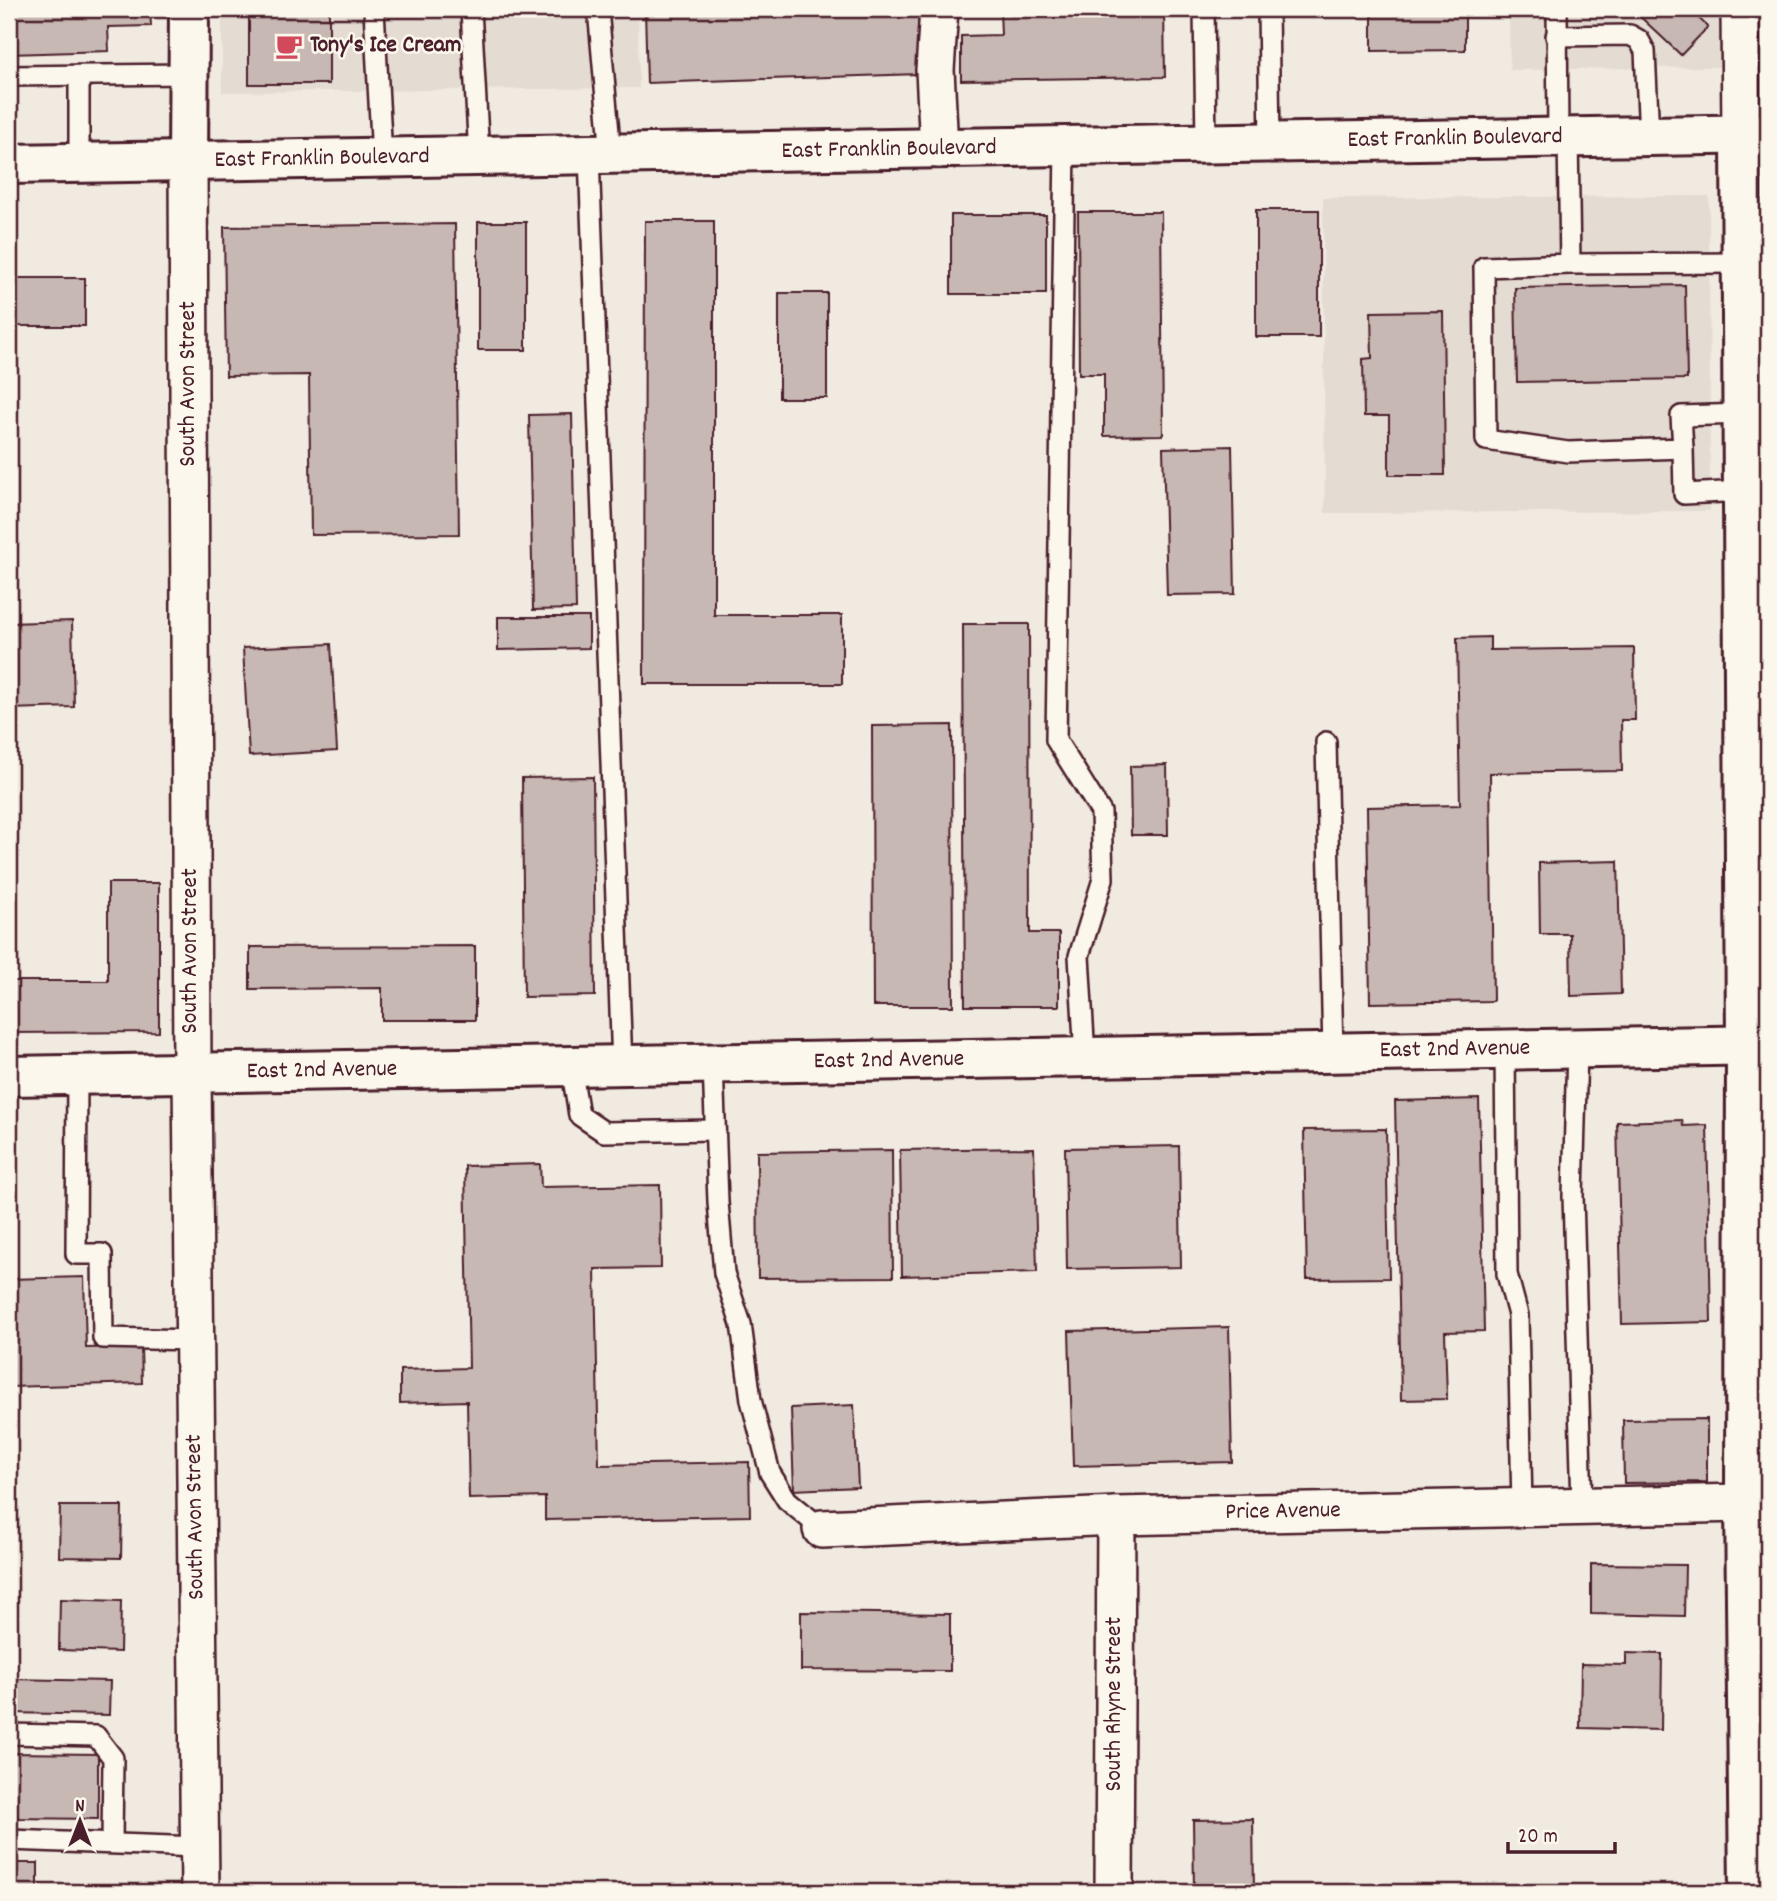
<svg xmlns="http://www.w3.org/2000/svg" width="1777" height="1901" font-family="Dekko,sans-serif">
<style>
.built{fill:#e4dbd2}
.building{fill:#c8b8b3;stroke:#4a1f2b;stroke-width:2}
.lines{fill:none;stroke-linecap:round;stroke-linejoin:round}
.lane-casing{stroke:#4a1f2b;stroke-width:24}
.street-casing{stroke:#4a1f2b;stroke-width:42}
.secondary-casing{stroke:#4a1f2b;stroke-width:44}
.primary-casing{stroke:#4a1f2b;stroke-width:44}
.lane{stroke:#fbf7ec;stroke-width:19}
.street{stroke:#fbf7ec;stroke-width:37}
.secondary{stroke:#fbf7ec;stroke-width:38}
.primary{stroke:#fbf7ec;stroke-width:38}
.labels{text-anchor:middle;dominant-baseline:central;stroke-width:5;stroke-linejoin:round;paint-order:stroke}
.poi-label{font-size:24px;font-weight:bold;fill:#4a1f2b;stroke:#fbf7ec;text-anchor:start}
.street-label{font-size:24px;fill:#4a1f2b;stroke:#fbf7ec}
</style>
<rect width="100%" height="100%" fill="#f0eae0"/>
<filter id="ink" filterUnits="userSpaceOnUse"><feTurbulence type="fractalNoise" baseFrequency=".0143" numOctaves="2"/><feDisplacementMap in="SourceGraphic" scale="14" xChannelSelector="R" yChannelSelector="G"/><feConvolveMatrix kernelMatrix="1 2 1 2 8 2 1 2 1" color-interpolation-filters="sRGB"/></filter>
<g filter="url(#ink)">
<g class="built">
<path d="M222 9H638L639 88 222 92Z"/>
<path d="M1509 9H1768V66L1510 70Z"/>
<path d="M1709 196 1710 511 1325 513 1323 198Z"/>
</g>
<g class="building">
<path d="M9 9H150L151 26 108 27 109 51 9 54Z"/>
<rect x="249" y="9" width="80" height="75"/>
<path d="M645 9H918L919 74 647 83Z"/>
<path d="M1000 9H1164L1165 77 961 80V36L1001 35Z"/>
<path d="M1372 9H1465V50L1372 51Z"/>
<path d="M1632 9H1689L1708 27 1681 55Z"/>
<rect x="1256" y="210" width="63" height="127"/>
<path d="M1078 212H1161L1163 435 1104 436V374H1079Z"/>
<rect x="951" y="215" width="95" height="79"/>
<path d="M645 221H714V615H842V684H644Z"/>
<rect x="478" y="222" width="48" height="128"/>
<path d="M455 224 459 534 311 535 309 375 226 376 224 227Z"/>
<rect x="9" y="278" width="76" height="48"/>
<path d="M1685 285 1687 379 1517 382 1515 288Z"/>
<rect x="779" y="293" width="48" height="105"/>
<path d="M1443 311 1445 475H1389V416H1364L1363 359 1372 358 1371 312Z"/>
<path d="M572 414 576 609 533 610 529 415Z"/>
<path d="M1232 446 1235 594 1167 595 1163 448Z"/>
<path d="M498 617H589V648L498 650Z"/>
<path d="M72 621 74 707 9 709V623Z"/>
<path d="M963 624H1029L1030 933H1059V1006H965Z"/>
<path d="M1490 637V650L1634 648 1635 720H1621L1622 771 1490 773 1493 1001 1370 1003 1367 807 1460 805 1457 638Z"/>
<path d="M331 644 337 751 249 756 243 648Z"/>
<path d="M952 725 953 1006H873L872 726Z"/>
<path d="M1167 765 1168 835H1131L1130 766Z"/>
<path d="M593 777 595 996 524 997 522 778Z"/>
<path d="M1618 861 1621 994 1571 996 1570 934H1540L1539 863Z"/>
<path d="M108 883H159V1032L9 1033V981H108Z"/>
<path d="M475 946V1020H382V988L250 989V947Z"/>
<path d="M1479 1099 1484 1331 1445 1332 1447 1399 1401 1400 1395 1101Z"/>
<path d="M1682 1120 1683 1126 1707 1125 1711 1322 1622 1324 1617 1122Z"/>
<path d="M1386 1129 1389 1278 1307 1279 1304 1130Z"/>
<path d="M1179 1146 1181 1267 1067 1269 1065 1148Z"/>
<path d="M1034 1148 1037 1272 902 1276 900 1150Z"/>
<path d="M892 1150 893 1277 758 1278 757 1152Z"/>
<path d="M540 1164 541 1187 660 1185 661 1268 595 1269 599 1465 749 1462 750 1516 545 1520V1497L469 1499 467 1401 400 1403V1370L469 1368 465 1166Z"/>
<path d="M84 1277 86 1348 141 1347 142 1383 9 1387V1279Z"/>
<path d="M1229 1327 1232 1462 1073 1466 1069 1331Z"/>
<path d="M854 1405 858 1487 794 1490 791 1408Z"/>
<path d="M1707 1419V1482L1624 1483 1623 1420Z"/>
<path d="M60 1506H122L121 1558 59 1557Z"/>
<path d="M1591 1564 1685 1565 1684 1616 1591 1614Z"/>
<path d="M60 1599 121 1601 120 1652 59 1650Z"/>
<path d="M801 1612 950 1614V1671L801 1670Z"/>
<path d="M1626 1653 1662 1654 1661 1730 1580 1728 1581 1664 1626 1665Z"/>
<path d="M9 1679 110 1681 109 1715 9 1713Z"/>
<path d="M9 1753 98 1754V1819L9 1818Z"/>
<path d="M1253 1819 1254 1890 1194 1891 1193 1820Z"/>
<rect x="9" y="1863" width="29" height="29"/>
</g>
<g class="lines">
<defs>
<g id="lane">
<path d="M374 9 382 158"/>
<path d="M471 9 479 157"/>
<path d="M598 9 611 155"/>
<path d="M1204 9 1206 143"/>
<path d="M1268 9 1270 142"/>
<path d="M1557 9 1558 138"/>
<path d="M1556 36 1630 35 1639 40 1645 51 1649 136"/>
<path d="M9 76 189 74"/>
<path d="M79 76V163"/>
<path d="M1568 138 1570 264 1484 267 1486 440 1568 452 1683 448 1681 416 1742 414"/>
<path d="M1065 146 1056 740 1101 812 1103 879 1079 956 1085 1057"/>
<path d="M589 155 622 1066"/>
<path d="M1570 264 1741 263"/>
<path d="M1683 448 1684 494 1743 491"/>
<path d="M1326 742 1333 1053"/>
<path d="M1577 1048 1573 1196 1582 1506"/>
<path d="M1505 1049 1507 1274 1518 1315 1522 1508"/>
<path d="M713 1064 718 1202 724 1273 741 1324 751 1400 770 1473 787 1500 822 1529"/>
<path d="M571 1066 579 1115 604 1132 715 1130"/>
<path d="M77 1075 76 1254H102L103 1338 195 1340"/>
<path d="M9 1734 96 1736 113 1758 112 1843"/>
<path d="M9 1840 199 1847"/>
</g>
<g id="street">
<path d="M1740 9 1741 135"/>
<path d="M939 149 935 70 939 9"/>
<path d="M188 162 192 1073 200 1892"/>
<path d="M822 1529 1116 1516 1745 1503"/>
<path d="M1114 1892 1116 1516"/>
</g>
<g id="secondary">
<path d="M1741 135 1746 1045 1745 1503 1749 1892"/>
<path d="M188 162 189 9"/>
<path d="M9 1076 1768 1045"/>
</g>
<path id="primary" d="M9 164 1768 134"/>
</defs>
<use href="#lane" class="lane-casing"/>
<use href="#street" class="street-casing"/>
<use href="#secondary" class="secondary-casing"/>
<use href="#primary" class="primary-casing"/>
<use href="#lane" class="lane"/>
<use href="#street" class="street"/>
<use href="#secondary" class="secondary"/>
<use href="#primary" class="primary"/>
</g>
</g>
<defs>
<symbol id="cafe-bare" viewBox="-9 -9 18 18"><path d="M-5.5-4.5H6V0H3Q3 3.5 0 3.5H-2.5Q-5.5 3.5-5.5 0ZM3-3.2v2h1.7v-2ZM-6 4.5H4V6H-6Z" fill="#d1495b" stroke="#fbf7ec" stroke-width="2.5" paint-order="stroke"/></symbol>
</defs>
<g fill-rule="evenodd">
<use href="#cafe-bare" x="270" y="27" width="38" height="38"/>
</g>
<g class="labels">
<g class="poi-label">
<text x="310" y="46">Tony's Ice Cream</text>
</g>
<g class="street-label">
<text transform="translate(1455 139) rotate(-1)">East Franklin Boulevard</text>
<text transform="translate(889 150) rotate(-1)">East Franklin Boulevard</text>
<text transform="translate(322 159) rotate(-1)">East Franklin Boulevard</text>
<text transform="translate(189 384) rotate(-90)">South Avon Street</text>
<text transform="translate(191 951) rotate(-90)">South Avon Street</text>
<text transform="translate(1455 1050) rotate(-1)">East 2nd Avenue</text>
<text transform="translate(889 1061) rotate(-1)">East 2nd Avenue</text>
<text transform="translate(322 1071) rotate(-1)">East 2nd Avenue</text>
<text transform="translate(1283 1512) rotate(-1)">Price Avenue</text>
<text transform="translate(196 1517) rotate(-91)">South Avon Street</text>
<text transform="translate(1115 1704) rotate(-90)">South Rhyne Street</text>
</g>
</g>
<rect width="1777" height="1901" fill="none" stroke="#fbf7ec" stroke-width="35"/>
<rect x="18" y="18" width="1742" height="1866" fill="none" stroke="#4a1f2b" stroke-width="2.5" filter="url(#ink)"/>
<g transform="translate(80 1821)" stroke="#fbf7ec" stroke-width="5" paint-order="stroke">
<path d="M0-5L12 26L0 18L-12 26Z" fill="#4a1f2b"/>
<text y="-10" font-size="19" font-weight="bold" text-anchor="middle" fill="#4a1f2b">N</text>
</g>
<path d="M1508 1842v10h107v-10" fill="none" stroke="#4a1f2b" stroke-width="3.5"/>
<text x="1518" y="1842" font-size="21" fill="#4a1f2b" stroke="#fbf7ec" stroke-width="5" paint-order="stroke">20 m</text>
</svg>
